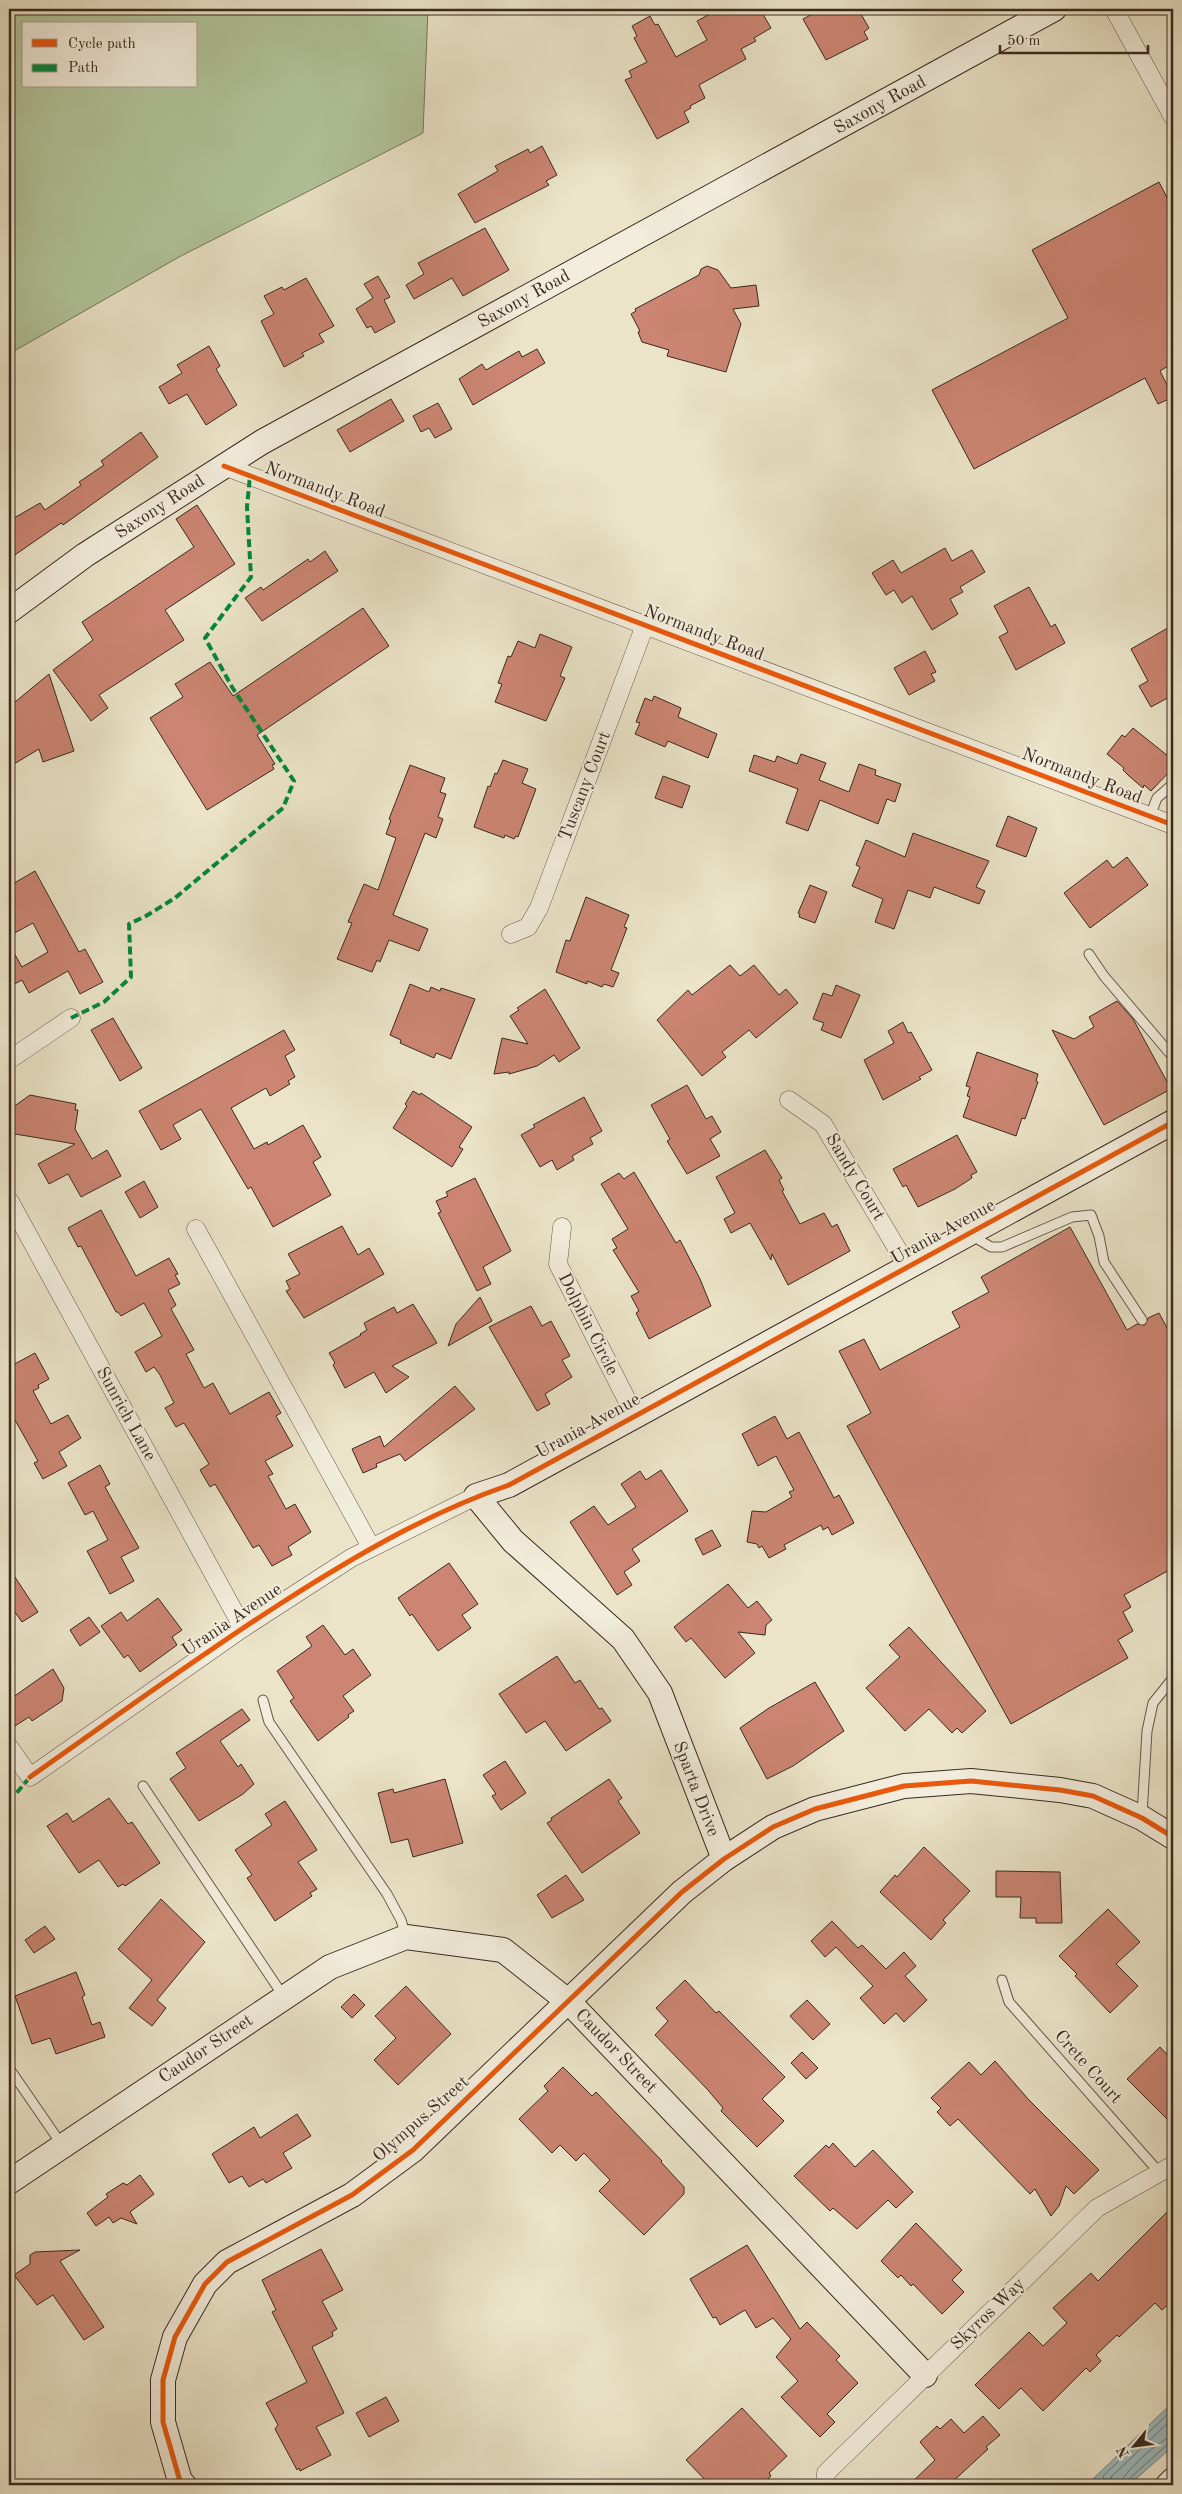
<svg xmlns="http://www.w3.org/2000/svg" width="1182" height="2494" font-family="'Old Standard TT',serif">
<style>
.green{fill:#b2c59b;stroke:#76785d;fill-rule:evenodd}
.water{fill:#9cbcc0;stroke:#758280}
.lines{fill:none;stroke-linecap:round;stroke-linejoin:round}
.shore{stroke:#6b7370;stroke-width:1}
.building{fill:#cb8572;stroke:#3a2a1f}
.lane-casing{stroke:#66584a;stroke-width:11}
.street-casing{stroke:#66584a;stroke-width:19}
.secondary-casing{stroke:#3a2a1f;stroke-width:26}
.lane{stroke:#f2eddc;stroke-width:9}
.street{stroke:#f2eddc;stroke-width:18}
.secondary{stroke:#f2eddc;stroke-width:24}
.quiet{stroke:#00873e;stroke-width:4;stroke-dasharray:8 4;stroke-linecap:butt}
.cycleway-casing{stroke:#f2eddc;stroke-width:8}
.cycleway{stroke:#e8590c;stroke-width:5}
.labels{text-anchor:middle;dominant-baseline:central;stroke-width:4;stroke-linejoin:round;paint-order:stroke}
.street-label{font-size:18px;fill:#3a2a1f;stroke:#f2eddc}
</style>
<rect width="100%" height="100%" fill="#ebe4c9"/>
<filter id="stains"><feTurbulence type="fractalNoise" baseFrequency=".004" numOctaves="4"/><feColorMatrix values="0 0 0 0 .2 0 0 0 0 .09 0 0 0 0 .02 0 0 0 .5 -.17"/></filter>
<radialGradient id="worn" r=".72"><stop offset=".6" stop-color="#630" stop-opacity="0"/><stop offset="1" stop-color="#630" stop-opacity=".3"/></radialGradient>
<path class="green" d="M9 9H428L423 133 179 257 9 354ZM24 24H196V86H24Z"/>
<path class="water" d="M1173 2402V2446L1129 2485H1107L1092 2480Z"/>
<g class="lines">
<g class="shore">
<path d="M1106 2485 1103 2476 1173 2409"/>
<path d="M1112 2485 1111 2477 1173 2418"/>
<path d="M1120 2485C1121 2474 1162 2437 1173 2436"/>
<path d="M1127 2485 1129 2479 1168 2444 1173 2443"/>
</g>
</g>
<g class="building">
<path d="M719 9H760L771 28 754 38 756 41 741 49 746 59 699 85 705 98 690 106 691 108 684 112 689 122 657 139 625 80 632 77 629 71 647 62 634 38 637 36 632 26 650 16 655 25 658 24 676 57 707 40 697 21Z"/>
<path d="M822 9H858L869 28 864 32 868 39 826 60 803 19Z"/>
<path d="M542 146 557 175 546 181 549 185 475 223 458 194 498 171 495 166 528 149 530 153Z"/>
<path d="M1159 182 1173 209V363L1160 371 1173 397 1158 404 1145 378 974 469 932 390 1068 318 1032 250Z"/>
<path d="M485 228 509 270 463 296 452 278 414 299 406 285 424 274 418 263Z"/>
<path d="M707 266 718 270 731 288 756 285 759 306 733 309 741 324 726 372 667 356 669 350 642 342 638 332 640 331 631 314 636 311 635 309 699 275 701 269Z"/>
<path d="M378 276 390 297 384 300 395 322 375 333 371 326 367 328 356 309 373 298 364 284Z"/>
<path d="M306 278 334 326 319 334 324 342 302 353 304 356 284 367 261 321 274 314 264 296 282 287 284 290Z"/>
<path d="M209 346 220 366 216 369 237 405 206 425 187 394 169 404 159 387 182 373 177 365Z"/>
<path d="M537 349 545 363 473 405 459 379 482 364 486 370 519 351 522 357Z"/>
<path d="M391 399 404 421 350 452 337 430Z"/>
<path d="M438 403 452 429 435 438 429 428 421 432 413 416Z"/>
<path d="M141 432 158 457 63 525 61 523 9 559V521L40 503 45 510 81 485 79 482 104 465 101 461Z"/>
<path d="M197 505 235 564 165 610 184 640 99 695 108 708 91 721 53 670 93 640 82 622 194 547 176 519Z"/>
<path d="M945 548 952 561 972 550 985 572 960 587 963 592 950 599 958 614 932 630 912 596 902 603 894 590 886 595 872 573 893 560 901 573Z"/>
<path d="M325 551 338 571 262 621 245 598 261 587 263 590 308 559 310 562Z"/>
<path d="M1029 587 1051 627 1055 624 1065 643 1016 670 999 637 1008 632 994 606Z"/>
<path d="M363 608 389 646 257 735 275 764 272 765 274 769 207 810 150 718 183 697 175 684 210 662 233 696Z"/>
<path d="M1173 625V695L1151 707 1139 686 1148 681 1131 649Z"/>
<path d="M540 634 572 647 560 676 565 678 546 721 495 702 502 684 498 683 508 656 511 657 518 641 535 648Z"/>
<path d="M925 651 936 672 931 674 935 681 909 695 894 668Z"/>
<path d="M49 674 74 751 43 762 39 749 9 767V707Z"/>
<path d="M654 696 681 708 678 717 717 734 708 758 668 741 665 747 635 734 640 723 636 722 645 698 652 701Z"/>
<path d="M1133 728 1173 760V768L1151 791 1144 785 1143 788 1129 776 1123 770 1124 768 1107 754 1122 735 1125 737Z"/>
<path d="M801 754 826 763 819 780 849 792 859 764 876 770 875 775 901 784 895 802 887 799 878 824 820 800 808 831 786 823 798 789 749 771 754 755 775 762 777 756 797 764Z"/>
<path d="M503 760 528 769 522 783 536 789 518 837 516 836 514 839 505 835 504 838 474 827 488 786 490 787 495 773 497 774Z"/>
<path d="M410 765 445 778 440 792 446 794 438 817 443 819 436 838 425 833 393 915 428 929 419 951 389 940 380 962 377 960 372 972 337 959 352 923 348 922 364 884 378 890 396 838 386 834 391 820 389 819Z"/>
<path d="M663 776 690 786 682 808 655 798Z"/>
<path d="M1008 816 1037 828 1026 857 996 846Z"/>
<path d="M913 833 989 861 976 887 985 891 979 904 934 887 930 898 908 890 894 929 875 922 883 899 852 886 860 867 856 865 866 840 905 857Z"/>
<path d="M1127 857 1148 885 1090 928 1064 893 1107 860 1113 868Z"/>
<path d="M35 871 79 952 85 949 103 982 80 994 68 971 29 993 22 980 9 987V944L22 967 48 952 33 923 9 936V886Z"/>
<path d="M810 885 827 892 815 923 799 917 800 914 798 913Z"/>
<path d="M586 897 629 915 624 927 627 928 611 970 619 973 613 987 604 984 602 987 587 981V984L556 972 566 940 570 941Z"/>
<path d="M730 965 740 976 754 965 779 995 786 989 798 1003 756 1038 749 1030 722 1052 726 1057 702 1076 657 1020 688 990 692 995Z"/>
<path d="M410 984 429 992 431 987 440 991 441 988 475 999 451 1059 436 1053 434 1058 400 1043 401 1040 390 1035Z"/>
<path d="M836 985 860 995 841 1038 821 1030 824 1023 813 1019 823 993 832 996Z"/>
<path d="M545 989 580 1048 559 1062 554 1055 537 1066 509 1074V1072L494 1074 502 1038 528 1044 510 1016 519 1010 517 1008Z"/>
<path d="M1117 1001 1133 1019 1171 1089 1104 1125 1052 1030 1074 1039 1094 1027 1089 1017Z"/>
<path d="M113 1018 142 1068 120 1081 91 1030Z"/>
<path d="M903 1022 908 1033 911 1032 932 1070 919 1077 921 1079 883 1100 864 1060 894 1043 888 1031Z"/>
<path d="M284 1030 295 1050 285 1056 295 1077 288 1081 290 1084 270 1096 266 1088 231 1108 254 1149 267 1142 268 1145 303 1125 321 1157 313 1162 331 1195 273 1227 251 1187 248 1189 201 1109 173 1125 181 1139 161 1150 139 1111Z"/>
<path d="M977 1052 1038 1074 1036 1081 1038 1082 1025 1119 1022 1118 1016 1136 963 1117 970 1097 967 1096 970 1087 966 1086Z"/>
<path d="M687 1085 706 1119 712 1116 721 1132 710 1139 720 1156 687 1174 667 1141 670 1139 651 1105Z"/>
<path d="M413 1091 420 1095 421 1093 472 1127 459 1147 463 1149 452 1167 393 1128 407 1106 405 1104Z"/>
<path d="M30 1095 76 1104 75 1110H78L75 1129 92 1159 107 1150 121 1176 81 1197 68 1174 49 1184 38 1164 75 1144 15 1134 9 1124V1110Z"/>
<path d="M584 1097 602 1131 590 1138 593 1144 572 1156 574 1160 557 1170 552 1160 540 1167 521 1135 535 1127 533 1125Z"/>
<path d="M957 1135 977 1172 971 1175 972 1178 955 1189 918 1207 906 1185 903 1187 893 1169Z"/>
<path d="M765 1150 782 1178 779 1180 784 1190 782 1191 800 1224 824 1213 832 1227 837 1224 850 1251 788 1285 772 1254 771 1260 750 1223 731 1233 724 1219 735 1213 716 1177Z"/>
<path d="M634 1172 676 1243 680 1240 700 1279 711 1306 649 1339 636 1313 639 1311 631 1296 639 1292 613 1250 617 1248 612 1239 628 1229 601 1184 619 1173 624 1179Z"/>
<path d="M475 1178 511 1251 483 1267 491 1284 477 1291 438 1213 441 1212 436 1201 448 1196 446 1192Z"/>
<path d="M144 1181 158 1207 140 1218 125 1192Z"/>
<path d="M101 1210 136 1276 169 1258 178 1274 175 1275 180 1284 168 1290 176 1305 171 1309 194 1350 186 1354 204 1388 213 1383 230 1414 269 1392 281 1413 276 1416 293 1446 265 1461 273 1474 268 1476 286 1509 295 1504 311 1532 288 1547 292 1555 272 1566 259 1545 253 1548 215 1484 210 1487 200 1470 209 1464 184 1423 176 1427 165 1408 174 1403 160 1375 154 1367 146 1372 135 1352 162 1336 144 1303 121 1316 118 1312H116L81 1246 78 1247 68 1228Z"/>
<path d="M342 1226 358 1255 369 1248 384 1274 304 1318 286 1291 290 1289 286 1281 300 1274 288 1254Z"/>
<path d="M1070 1227 1127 1330 1137 1324 1145 1325 1148 1318 1159 1313 1173 1339V1568L1124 1595 1131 1607 1123 1612 1133 1631 1118 1640 1128 1658 1011 1724 847 1426 871 1413 839 1351 864 1339 880 1370 960 1327 952 1312 989 1292 981 1277Z"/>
<path d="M480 1297 492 1321 448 1346 456 1324Z"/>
<path d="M413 1304 437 1343 392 1366 409 1377 386 1393 374 1372 345 1388 333 1365 335 1363 329 1353 361 1335 360 1334 367 1330 364 1323 394 1307 397 1313Z"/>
<path d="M531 1306 542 1326 551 1321 570 1356 562 1360 572 1377 545 1394 550 1404 537 1411 489 1327Z"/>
<path d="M35 1353 49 1379 38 1385 39 1388 33 1391 51 1424 68 1415 81 1438 59 1452 67 1466 43 1479 34 1463 38 1461 15 1420 9 1423V1367Z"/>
<path d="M455 1386 475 1409 412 1456 405 1461 400 1454 376 1464 377 1467 363 1473 352 1449 380 1436 384 1447Z"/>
<path d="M775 1416 787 1439 799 1432 834 1498 839 1495 854 1523 832 1535 828 1527 823 1530 821 1525 784 1545 786 1549 769 1558 762 1546 759 1548 757 1544 747 1542 752 1511 766 1512 792 1497 789 1492 794 1490 776 1456 758 1466 742 1434Z"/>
<path d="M100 1465 110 1484 105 1487 139 1548 121 1557 134 1581 110 1594 87 1551 108 1540 93 1511 85 1515 68 1483Z"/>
<path d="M661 1470 688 1511 632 1549 640 1561 624 1572 632 1585 617 1595 570 1522 594 1506 608 1525 636 1507 621 1484 640 1471 646 1480Z"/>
<path d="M712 1530 721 1546 703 1555 695 1539Z"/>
<path d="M449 1563 478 1604 462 1615 471 1628 438 1651 412 1614 410 1616 398 1598Z"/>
<path d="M9 1568 38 1612 22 1622 9 1604Z"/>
<path d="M728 1584 748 1608 757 1601 772 1620 766 1625 765 1635 738 1632 755 1653 725 1678 691 1638 686 1642 674 1627Z"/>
<path d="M158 1598 182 1630 172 1637 177 1645 140 1672 128 1655 124 1658 101 1626 121 1612 127 1621Z"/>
<path d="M89 1617 100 1632 80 1646 70 1630Z"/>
<path d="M323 1625 345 1655 353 1649 371 1675 343 1696 354 1711 348 1715 349 1717 318 1741 290 1701 294 1698 277 1671 312 1646 306 1637Z"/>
<path d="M909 1627 986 1711 962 1733 957 1728 952 1733 929 1709 905 1731 866 1688 900 1657 889 1645Z"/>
<path d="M557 1656 575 1683 580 1680 599 1709 602 1708 611 1721 566 1751 545 1721 526 1733 499 1694Z"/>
<path d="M53 1669 64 1688 62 1701 32 1721 29 1717 15 1726 9 1717V1700Z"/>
<path d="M815 1682 844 1731 793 1766 767 1779 740 1728 769 1708Z"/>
<path d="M242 1709 250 1720 220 1741 238 1767 241 1764 254 1784 243 1794 199 1821 170 1779 186 1768 176 1753Z"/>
<path d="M505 1761 526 1793 501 1810 492 1796 496 1794 483 1775Z"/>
<path d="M445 1779 463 1843 413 1857 408 1839 391 1843 378 1793 393 1789 394 1793Z"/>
<path d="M609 1779 622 1798 618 1801 640 1833 582 1873 547 1823 552 1820 551 1818Z"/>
<path d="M109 1798 128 1824 132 1822 160 1863 125 1886 123 1884 118 1887 99 1860 79 1873 47 1826 67 1813 73 1822Z"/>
<path d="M285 1801 317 1850 298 1862 317 1889 310 1893 312 1896 275 1921 247 1878 252 1875 235 1850 272 1825 265 1814Z"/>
<path d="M924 1847 970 1891 943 1920 946 1923 931 1940 880 1892 895 1875 897 1877Z"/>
<path d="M996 1871 1060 1872 1062 1923H1036V1918H1020L1021 1897H996Z"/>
<path d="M566 1875 584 1900 552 1918 537 1895Z"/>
<path d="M161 1899 205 1942 157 2000 166 2008 152 2026 129 2008 152 1980 118 1949Z"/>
<path d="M1108 1909 1140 1942 1116 1964 1138 1986 1110 2013 1075 1976 1077 1974 1059 1956Z"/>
<path d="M832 1921 858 1948 862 1945 886 1969 904 1952 916 1966 905 1976 927 2000 904 2022 896 2013 884 2024 860 1998 873 1986 836 1947 825 1957 811 1941Z"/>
<path d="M45 1926 55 1939 34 1953 25 1940Z"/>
<path d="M76 1972 85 1995 82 1997 92 2025 100 2022 105 2037 56 2054 50 2038 32 2044 15 1996Z"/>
<path d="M685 1980 716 2013 719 2011 785 2077 762 2099 784 2121 757 2147 721 2111 723 2108 707 2089 655 2035 668 2021 656 2008Z"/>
<path d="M406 1986 451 2034 398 2085 374 2060 396 2038 375 2016Z"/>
<path d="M354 1994 365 2005 352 2018 341 2007Z"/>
<path d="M807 2000 830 2024 813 2040 790 2016Z"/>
<path d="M1160 2047 1173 2061V2125L1127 2079Z"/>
<path d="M802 2052 818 2068 806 2079 791 2063Z"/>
<path d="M995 2061 1029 2100 1099 2170 1074 2194 1066 2186 1059 2206 1051 2216 1035 2189 1030 2194 958 2119 950 2126 937 2112 941 2108 931 2098 969 2062 981 2075Z"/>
<path d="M563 2067 592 2096 596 2092 662 2161 661 2162 684 2187V2194L644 2235 599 2191 610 2180 584 2153 576 2161 560 2145 552 2153 519 2119 548 2091 544 2086Z"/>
<path d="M297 2114 311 2136 283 2153 292 2168 266 2183 263 2179 249 2187 242 2176 229 2183 212 2154 254 2127 260 2138Z"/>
<path d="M833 2143 855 2167 873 2150 913 2192 896 2208 888 2200 857 2229 833 2208 830 2211 794 2176 826 2145 829 2148Z"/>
<path d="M140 2175 154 2194 130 2212 137 2224 121 2218 113 2223 109 2217 96 2226 87 2213 108 2197 106 2194 123 2183 127 2185Z"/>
<path d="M1173 2206V2300L1162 2310 1155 2303 1119 2337 1117 2335 1096 2355 1101 2361 1090 2372 1086 2368 1043 2411 1021 2388 999 2409 975 2385 1029 2332 1043 2346 1067 2323 1053 2308 1091 2273 1098 2281Z"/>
<path d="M916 2223 962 2270 952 2280 964 2292 942 2314 913 2284 911 2286 901 2275 898 2278 881 2261Z"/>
<path d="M747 2245 800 2329 807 2322 840 2356 836 2360 858 2383 827 2414 835 2422 820 2437 781 2397 798 2381 776 2357 791 2339 773 2318 756 2328 745 2310 720 2325 716 2317 713 2318 690 2279Z"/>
<path d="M321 2249 343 2290 322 2301 337 2329 332 2332 333 2336 312 2347 344 2413 316 2427 331 2455 300 2471 299 2468 297 2470 275 2429 278 2425 266 2403 307 2382 272 2312 276 2310 262 2280Z"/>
<path d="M80 2250 60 2261 104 2327 84 2340 53 2295 37 2305 14 2275 30 2264V2255L35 2252Z"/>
<path d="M386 2397 399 2421 369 2437 356 2413Z"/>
<path d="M742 2408 787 2456 769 2473 771 2476 762 2485H710L686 2460Z"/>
<path d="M983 2416 1000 2435 986 2447 988 2449 949 2485H909L935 2460 920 2442 937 2426 940 2429 951 2419 964 2433Z"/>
</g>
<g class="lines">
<defs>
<g id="lane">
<path d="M1150 816 1157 798 1173 784"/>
<path d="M1089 954 1104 976 1173 1057"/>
<path d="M971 1235 991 1247H1002L1072 1217 1091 1215 1099 1236 1104 1262 1142 1320"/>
<path d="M263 1700 269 1722 387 1894 401 1920 406 1937"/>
<path d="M143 1786 284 1997"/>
<path d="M1142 1815 1147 1731 1153 1703 1173 1678"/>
<path d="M1002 1980 1009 2002 1158 2171"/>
<path d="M9 2068 62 2145"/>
</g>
<g id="street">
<path d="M1114 9 1173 117"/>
<path d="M224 466 1173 825"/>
<path d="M511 934 528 927 539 908 645 625"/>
<path d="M9 1060 71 1018"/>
<path d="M789 1100 823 1124 908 1267"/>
<path d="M9 1200 243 1628"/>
<path d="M562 1227 558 1264 635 1416"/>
<path d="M196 1229 371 1547"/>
<path d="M9 1747 30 1777 243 1628 351 1558 476 1496"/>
<path d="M825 2485 826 2473 1097 2208 1173 2165"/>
</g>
<g id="secondary">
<path d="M9 611 85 555 262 442 1054 9"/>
<path d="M724 1859 660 1693 623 1639 513 1541 476 1496 509 1485 1173 1122"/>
<path d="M9 2182 330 1967 406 1937 503 1950 569 2002 925 2375"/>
<path d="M184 2485 180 2481 163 2422V2380L175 2337 205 2284 227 2262 352 2195 413 2150 682 1892 724 1859 773 1827 815 1809 904 1786 971 1781 1060 1790 1093 1796 1142 1818 1173 1837"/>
<path d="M1168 2485 1173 2480"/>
</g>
</defs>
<use href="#lane" class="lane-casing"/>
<use href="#street" class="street-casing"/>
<use href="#secondary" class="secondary-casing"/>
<use href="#lane" class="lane"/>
<use href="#street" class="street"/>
<use href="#secondary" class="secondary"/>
<g class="quiet">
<path d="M71 1018 104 1002 131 977 129 924 146 916 175 898 283 808 294 781 232 687 205 638 251 577 247 507 250 476"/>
<path d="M9 1802 30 1777"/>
</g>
<defs>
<g id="cycleway">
<path d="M224 466 1173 825"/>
<path d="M30 1777C114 1718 197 1657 283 1602 355 1556 428 1513 509 1485L1173 1122"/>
<path d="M184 2485 180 2481 163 2422V2380L175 2337 205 2284 227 2262 352 2195 413 2150 682 1892 724 1859 773 1827 815 1809 904 1786 971 1781 1060 1790 1093 1796 1142 1818 1173 1837"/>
</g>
</defs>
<use href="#cycleway" class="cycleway-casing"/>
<use href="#cycleway" class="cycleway"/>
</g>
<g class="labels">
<g class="street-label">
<text transform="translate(880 105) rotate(-29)">Saxony Road</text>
<text transform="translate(524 299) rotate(-29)">Saxony Road</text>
<text transform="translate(325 490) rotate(21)">Normandy Road</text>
<text transform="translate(160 507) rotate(-33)">Saxony Road</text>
<text transform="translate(704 633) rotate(21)">Normandy Road</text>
<text transform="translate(1082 776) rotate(21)">Normandy Road</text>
<text transform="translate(585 786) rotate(-69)">Tuscany Court</text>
<text transform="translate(855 1177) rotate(59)">Sandy Court</text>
<text transform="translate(943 1232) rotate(-29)">Urania Avenue</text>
<text transform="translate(588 1324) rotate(63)">Dolphin Circle</text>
<text transform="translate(126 1414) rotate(61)">Sunrich Lane</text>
<text transform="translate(588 1426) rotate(-29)">Urania Avenue</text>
<text transform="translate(232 1620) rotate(-34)">Urania Avenue</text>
<text transform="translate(696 1789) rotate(69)">Sparta Drive</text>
<text transform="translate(206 2049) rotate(-34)">Caudor Street</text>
<text transform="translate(616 2051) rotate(46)">Caudor Street</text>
<text transform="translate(1088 2067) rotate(48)">Crete Court</text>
<text transform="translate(421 2119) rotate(-41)">Olympus Street</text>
<text transform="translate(988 2314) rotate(-44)">Skyros Way</text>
</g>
</g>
<rect width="1182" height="2494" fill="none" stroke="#ebe4c9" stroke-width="30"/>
<rect x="10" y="10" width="1162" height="2474" fill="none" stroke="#3a2a1f" stroke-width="2.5"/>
<rect x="15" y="15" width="1152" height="2464" fill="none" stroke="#3a2a1f"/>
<rect x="22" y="22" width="175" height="65" fill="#f2eddc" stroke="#a89f90"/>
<rect x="32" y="39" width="25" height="8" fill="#e8590c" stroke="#a89f90"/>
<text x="68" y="48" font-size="15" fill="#3a2a1f">Cycle path</text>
<rect x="32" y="64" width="25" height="8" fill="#00873e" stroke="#a89f90"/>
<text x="68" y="72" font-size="15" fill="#3a2a1f">Path</text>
<g transform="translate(1134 2446) rotate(241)" stroke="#f2eddc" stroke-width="4" paint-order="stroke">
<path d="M0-4L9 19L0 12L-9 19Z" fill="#3a2a1f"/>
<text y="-8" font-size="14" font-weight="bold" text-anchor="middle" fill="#3a2a1f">N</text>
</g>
<path d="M1000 45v8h148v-8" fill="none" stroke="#3a2a1f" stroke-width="2.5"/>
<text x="1007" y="45" font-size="15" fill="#3a2a1f" stroke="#f2eddc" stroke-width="4" paint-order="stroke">50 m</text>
<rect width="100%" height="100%" filter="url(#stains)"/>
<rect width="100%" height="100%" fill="url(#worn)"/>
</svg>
